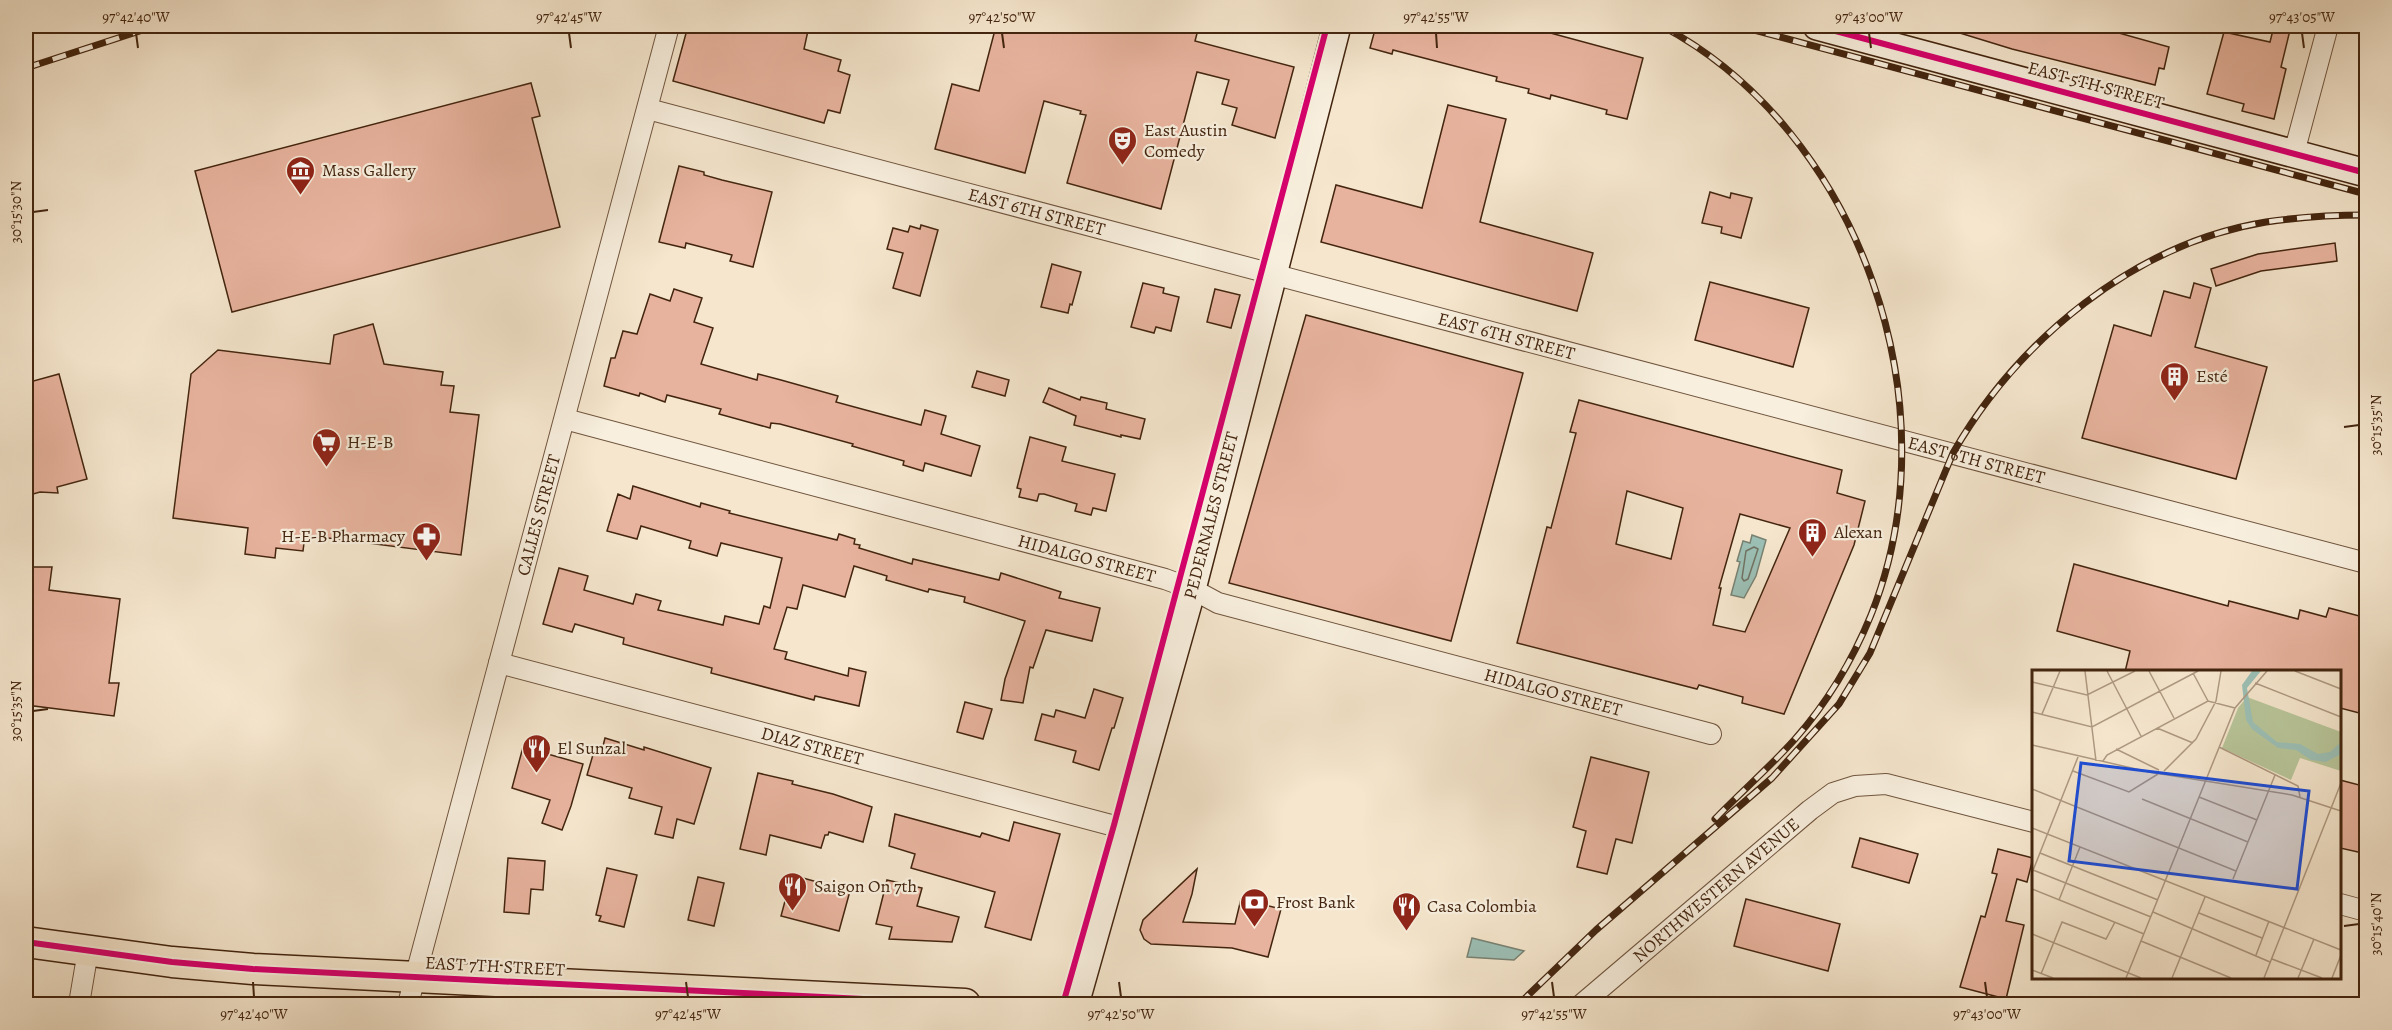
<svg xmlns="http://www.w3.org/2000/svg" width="2392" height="1030" font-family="Alegreya,serif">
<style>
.water{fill:#9cc0b6;stroke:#788273;stroke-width:1.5}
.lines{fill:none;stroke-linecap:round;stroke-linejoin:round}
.shore{stroke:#707262;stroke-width:1.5}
.building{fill:#e8b39e;stroke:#43250f;stroke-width:1.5;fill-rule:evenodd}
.street-casing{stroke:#70553e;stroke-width:22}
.secondary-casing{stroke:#43250f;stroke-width:30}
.primary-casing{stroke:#43250f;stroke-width:33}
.street{stroke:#f8efde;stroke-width:20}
.secondary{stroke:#f8efde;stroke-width:27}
.primary{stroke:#f5e6cd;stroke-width:30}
.rail-casing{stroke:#43250f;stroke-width:7}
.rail{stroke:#f8efde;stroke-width:4.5;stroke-dasharray:14;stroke-linecap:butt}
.cycleway-casing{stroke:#f8efde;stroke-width:10}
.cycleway{stroke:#d6006c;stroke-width:6}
.ticks{fill:none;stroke:#43250f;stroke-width:2}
.labels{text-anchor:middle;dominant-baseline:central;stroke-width:4.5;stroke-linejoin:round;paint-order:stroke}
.street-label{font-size:18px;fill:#43250f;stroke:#f8efde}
.poi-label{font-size:18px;fill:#43250f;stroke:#f8efde;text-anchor:start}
.inset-road{fill:none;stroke:#ae9981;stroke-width:1.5}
.view{fill:#1d4ed8;fill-opacity:0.15;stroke:#1d4ed8;stroke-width:3}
.inset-edge{fill:none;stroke:#43250f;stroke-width:3}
.neatline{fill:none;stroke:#43250f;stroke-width:2}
.ticks-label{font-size:15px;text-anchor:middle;fill:#43250f}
</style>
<rect width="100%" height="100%" fill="#f5e6cd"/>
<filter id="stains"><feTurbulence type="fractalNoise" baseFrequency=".00333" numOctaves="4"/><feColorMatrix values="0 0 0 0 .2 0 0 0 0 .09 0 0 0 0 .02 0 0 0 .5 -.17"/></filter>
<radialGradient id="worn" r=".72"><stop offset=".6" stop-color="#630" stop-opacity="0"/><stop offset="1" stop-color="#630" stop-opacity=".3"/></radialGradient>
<g class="water">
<path d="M1752 535 1766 540 1756 576 1744 598 1731 595 1740 562 1737 561 1743 541 1750 543Z"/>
<path d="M1472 938 1524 951 1514 960 1467 957Z"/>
</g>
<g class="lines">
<path class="shore" d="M1754 547 1758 549 1748 579 1744 581 1742 578 1746 551Z"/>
</g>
<g class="building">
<path d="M688 26H809L804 49 841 60 838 71 850 75 840 113 828 110 824 123 673 81Z"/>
<path d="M996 26H1199L1195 41 1294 67 1275 138 1232 125 1237 108 1222 104 1229 80 1197 72 1161 209 1067 183 1086 115 1080 114 1081 111 1044 101 1025 173 935 149 952 84 979 91Z"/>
<path d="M1376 26H1533L1532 28 1643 58 1627 119 1606 114 1607 110 1551 95 1550 99 1528 93 1529 89 1496 81 1497 77 1393 50 1392 54 1370 48Z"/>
<path d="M1951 26H2094L2169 47 2164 69 2159 68 2155 85 2012 49 1950 30Z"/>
<path d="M2274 26H2291L2281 67 2286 69 2274 119 2242 111 2244 104 2207 94 2224 32 2270 42Z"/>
<path d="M531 83 540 116 532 118 560 227 232 312 195 171Z"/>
<path d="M1448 105 1506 119 1480 222 1593 253 1577 311 1321 242 1336 185 1422 208Z"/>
<path d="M679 166 704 172V175L722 180 772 192 753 267 730 261 732 255 686 243 685 248 659 242Z"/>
<path d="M1710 192 1730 198 1731 193 1752 198 1741 238 1721 233 1722 227 1702 223Z"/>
<path d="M921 225 938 230 920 296 893 288 903 253 887 249 893 228 908 232 910 226 920 229Z"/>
<path d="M2335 243 2337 261 2261 271 2216 286 2211 269 2258 254Z"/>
<path d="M1052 264 1081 272 1072 305 1070 304 1068 313 1041 307Z"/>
<path d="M1710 282 1809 308 1793 367 1695 340Z"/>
<path d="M1143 283 1164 288 1163 293 1179 297 1171 331 1156 327 1154 333 1131 327Z"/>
<path d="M2194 283 2211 288 2195 347 2267 367 2236 479 2082 438 2114 325 2151 336 2164 291 2190 298Z"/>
<path d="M674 289 702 298 694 322 713 328 701 364 757 380 758 374 781 380 838 396 836 402 921 425 925 410 946 416 941 434 980 446 971 476 925 463 923 471 903 465 904 461 852 446 853 444 780 424 771 423 770 428 748 422 719 414 721 409 667 395 665 402 640 393 639 396 604 386 611 358H615L623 331 637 334 650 294 670 301Z"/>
<path d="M1215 289 1240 295 1231 328 1207 322Z"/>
<path d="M1306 315 1523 373 1451 641 1229 583Z"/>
<path d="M373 324 384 364 443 372 441 385 454 386 450 412 479 415 461 555 305 535 303 551 276 548 275 558 245 554 248 528 173 518 191 374 218 350 330 364 334 335Z"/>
<path d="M977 371 1009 380 1005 396 972 387Z"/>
<path d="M59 374 87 479 57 487 58 493 40 492 26 496V383Z"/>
<path d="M1049 388 1080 400 1081 397 1107 403 1106 409 1145 419 1140 439 1121 435V437L1074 425 1076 416 1043 402Z"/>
<path d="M1579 400 1842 470 1837 493 1865 501 1854 545 1784 714 1742 703 1743 697 1699 685 1697 689 1517 643 1547 527 1551 528 1576 433 1570 432ZM1627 491 1683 508 1671 559 1616 544ZM1740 514 1790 528 1745 632 1713 625 1721 588H1719Z"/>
<path d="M1030 437 1066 447 1062 461 1115 474 1106 511 1093 508 1091 515 1075 511 1077 504 1044 494H1039L1037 501 1019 497 1021 489 1017 488Z"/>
<path d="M633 486 700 507 701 503 730 511 729 513 837 540 839 534 855 539 854 544 860 545 859 548 912 564 913 559 999 580 1001 573 1061 592 1059 598 1100 608 1092 641 1046 630 1033 668 1030 667 1023 703 1001 700 1005 679 1025 621 964 602 965 597 929 589 928 592 886 580 887 576 854 566 845 597 803 585 797 609 787 607 774 649 787 652 785 659 848 676 849 668 866 672 859 706 815 696 814 700 711 673 712 668 623 644 624 638 575 624 572 632 543 624 559 568 588 576 584 590 633 604 636 594 661 601 658 610 723 625 725 616 759 624 764 606 770 608 782 558 721 543 717 556 689 548 691 541 641 526 637 539 607 531 618 494 630 499Z"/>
<path d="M2074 564 2228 606 2229 601 2298 619 2300 610 2326 617 2329 608 2367 618V715L2340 708V672H2125L2130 651 2057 631Z"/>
<path d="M26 567H52L49 590 120 599 109 683H119L114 716 26 705Z"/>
<path d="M1094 689 1123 698 1114 728H1112L1099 770 1073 762 1076 751 1035 740 1042 714 1054 717 1056 710 1085 718Z"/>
<path d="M965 702 992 709 983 739 957 732Z"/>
<path d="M605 738 644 750V747L711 768 694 824 677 819 673 838 655 834 662 807 629 798 632 788 587 775 595 748 602 750Z"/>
<path d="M523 747 583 764 571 806 562 830 542 823 550 800 512 788Z"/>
<path d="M1591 757 1649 772 1632 843 1616 839 1607 874 1577 867 1586 831 1573 827Z"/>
<path d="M758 773 793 781 792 784 833 794 872 807 863 842 829 832 828 835H825L821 848 770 835 766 855 740 849Z"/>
<path d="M2340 780 2367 787V854L2340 848Z"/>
<path d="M895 814 980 837 982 833 1009 841 1014 822 1060 834 1031 940 985 927 995 892 911 868 915 854 889 846Z"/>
<path d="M1860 838 1918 854 1909 883 1852 867Z"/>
<path d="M1998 849 2033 858 2027 882 2017 879 2006 921 2024 925 2006 999 1960 987 1981 916 1985 917 1997 874 1992 873Z"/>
<path d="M508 858 545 861 543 890 531 889 529 914 504 912Z"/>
<path d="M607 868 637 875 624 927 599 921 601 916 596 915Z"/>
<path d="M1197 869 1192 894 1183 922 1235 924 1241 899 1281 909 1268 957 1232 948 1151 944 1144 939 1140 930 1143 920Z"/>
<path d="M792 875 850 891 839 931 781 916Z"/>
<path d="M698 877 724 883 714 926 688 920Z"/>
<path d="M887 880 922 888 917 906 959 917 952 942 889 939 892 927 876 924Z"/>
<path d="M1746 899 1840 924 1828 971 1734 946Z"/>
</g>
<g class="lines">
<defs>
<g id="street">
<path id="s1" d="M648 109 2366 563"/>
<path d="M2294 153 2328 26"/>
<path id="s2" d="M565 419 1165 579 1192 589 1218 603 1711 734"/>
<path id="s3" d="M499 663 1126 829"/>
<path d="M2340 904 2366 911"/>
<path d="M79 1004 88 951"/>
<path id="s4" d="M408 1004 669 26"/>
<path id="s5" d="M1582 1004 1810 810 1833 793 1855 786 1886 784 2034 822"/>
</g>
<g id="secondary">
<path d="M1817 26 2366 173"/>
<path id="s6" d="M1075 1004 1192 589 1337 26"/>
</g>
<path id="primary" d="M26 942 172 962 253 969 965 1004"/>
</defs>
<use href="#street" class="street-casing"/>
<use href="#secondary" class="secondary-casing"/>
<use href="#primary" class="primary-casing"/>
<use href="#street" class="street"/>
<use href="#secondary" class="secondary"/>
<use href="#primary" class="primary"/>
<defs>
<g id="rail">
<path d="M1662 26C1861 132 1955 406 1871 615 1853 659 1827 703 1795 739 1770 767 1741 792 1715 819"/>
<path d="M1739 26 2366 194"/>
<path d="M26 68 155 26"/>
<path d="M1519 1004 1596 930 1772 778 1839 704 1870 653 1953 453C2018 340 2135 243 2266 222 2300 217 2333 215 2366 215"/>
</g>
</defs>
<use href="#rail" class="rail-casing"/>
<use href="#rail" class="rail"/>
<defs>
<g id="cycleway">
<path d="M1817 26 2366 173"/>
<path d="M26 942 172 962 253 969 965 1004"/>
<path d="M1063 1004 1114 825 1327 26"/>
</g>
</defs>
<use href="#cycleway" class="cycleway-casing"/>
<use href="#cycleway" class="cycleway"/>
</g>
<path class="ticks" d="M136 33 138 48M569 33 571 48M1002 33 1004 48M1436 33 1437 48M1869 33 1871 48M2302 33 2304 48M33 212 48 210M2344 427 2359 425M33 711 48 709M2344 926 2359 924M253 982 254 997M686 982 688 997M1119 982 1121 997M1552 982 1554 997M1985 982 1987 997"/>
<defs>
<symbol id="theatre-pin" viewBox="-11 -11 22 30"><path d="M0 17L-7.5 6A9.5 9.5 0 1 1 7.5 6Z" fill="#8f2418" stroke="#f8efde"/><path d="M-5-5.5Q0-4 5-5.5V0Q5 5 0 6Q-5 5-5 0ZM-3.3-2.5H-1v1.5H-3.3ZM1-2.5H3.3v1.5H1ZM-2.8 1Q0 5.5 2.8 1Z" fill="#fff"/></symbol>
<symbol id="museum-pin" viewBox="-11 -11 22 30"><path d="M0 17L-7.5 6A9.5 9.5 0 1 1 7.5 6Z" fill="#8f2418" stroke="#f8efde"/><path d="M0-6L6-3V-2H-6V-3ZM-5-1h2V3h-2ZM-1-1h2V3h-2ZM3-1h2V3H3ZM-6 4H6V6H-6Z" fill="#fff"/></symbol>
<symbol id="building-pin" viewBox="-11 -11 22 30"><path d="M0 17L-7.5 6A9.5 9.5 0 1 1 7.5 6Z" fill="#8f2418" stroke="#f8efde"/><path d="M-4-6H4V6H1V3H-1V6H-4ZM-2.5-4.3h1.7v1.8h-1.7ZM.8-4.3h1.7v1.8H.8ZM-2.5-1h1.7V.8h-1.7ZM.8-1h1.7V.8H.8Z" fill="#fff"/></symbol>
<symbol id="supermarket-pin" viewBox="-11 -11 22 30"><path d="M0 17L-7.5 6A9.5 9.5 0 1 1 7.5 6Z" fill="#8f2418" stroke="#f8efde"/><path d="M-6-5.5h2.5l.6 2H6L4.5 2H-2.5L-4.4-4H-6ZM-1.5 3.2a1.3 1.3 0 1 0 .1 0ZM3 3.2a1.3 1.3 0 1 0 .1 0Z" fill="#fff"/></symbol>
<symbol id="pharmacy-pin" viewBox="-11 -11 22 30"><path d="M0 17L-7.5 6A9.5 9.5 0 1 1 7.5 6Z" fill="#8f2418" stroke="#f8efde"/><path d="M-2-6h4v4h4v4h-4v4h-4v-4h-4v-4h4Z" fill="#fff"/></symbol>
<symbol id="restaurant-pin" viewBox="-11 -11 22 30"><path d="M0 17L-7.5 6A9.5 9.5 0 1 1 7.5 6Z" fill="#8f2418" stroke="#f8efde"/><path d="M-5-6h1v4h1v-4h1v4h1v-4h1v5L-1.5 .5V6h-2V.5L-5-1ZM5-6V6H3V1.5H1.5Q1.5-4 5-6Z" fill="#fff"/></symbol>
<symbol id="bank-pin" viewBox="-11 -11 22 30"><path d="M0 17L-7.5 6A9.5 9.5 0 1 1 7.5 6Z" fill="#8f2418" stroke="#f8efde"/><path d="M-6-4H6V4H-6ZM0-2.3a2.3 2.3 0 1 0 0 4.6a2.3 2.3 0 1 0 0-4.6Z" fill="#fff"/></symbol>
</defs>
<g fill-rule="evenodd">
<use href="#theatre-pin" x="1106" y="124" width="33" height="45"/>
<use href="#museum-pin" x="284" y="154" width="33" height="45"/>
<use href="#building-pin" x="2158" y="360" width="33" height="45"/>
<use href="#supermarket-pin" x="310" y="426" width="33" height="45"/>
<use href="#building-pin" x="1796" y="516" width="33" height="45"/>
<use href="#pharmacy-pin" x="410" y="520" width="33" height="45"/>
<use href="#restaurant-pin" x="520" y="732" width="33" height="45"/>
<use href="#restaurant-pin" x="776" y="870" width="33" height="45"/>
<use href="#bank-pin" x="1238" y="886" width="33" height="45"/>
<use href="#restaurant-pin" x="1390" y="890" width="33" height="45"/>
</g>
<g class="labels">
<g class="street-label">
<text transform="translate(2096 85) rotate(15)">EAST 5TH STREET</text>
<text stroke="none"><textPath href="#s1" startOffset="402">EAST 6TH STREET</textPath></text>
<text stroke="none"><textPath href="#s1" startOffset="888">EAST 6TH STREET</textPath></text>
<text stroke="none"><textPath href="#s1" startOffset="1374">EAST 6TH STREET</textPath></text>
<text stroke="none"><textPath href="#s4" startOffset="506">CALLES STREET</textPath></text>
<text stroke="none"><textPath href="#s6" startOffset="507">PEDERNALES STREET</textPath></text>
<text stroke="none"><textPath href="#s2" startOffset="540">HIDALGO STREET</textPath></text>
<text stroke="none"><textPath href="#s2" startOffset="1026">HIDALGO STREET</textPath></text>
<text stroke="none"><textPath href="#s3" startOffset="324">DIAZ STREET</textPath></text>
<text stroke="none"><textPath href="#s5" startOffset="176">NORTHWESTERN AVENUE</textPath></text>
<text transform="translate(495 966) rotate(3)">EAST 7TH STREET</text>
</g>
<g class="poi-label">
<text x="1144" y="130">East Austin<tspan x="1144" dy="21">Comedy</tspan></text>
<text x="322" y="170">Mass Gallery</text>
<text x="2196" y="376">Esté</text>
<text x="347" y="442">H-E-B</text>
<text x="1834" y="532">Alexan</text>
<text x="405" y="536" text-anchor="end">H-E-B Pharmacy</text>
<text x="557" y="748">El Sunzal</text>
<text x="814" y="886">Saigon On 7th</text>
<text x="1276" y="902">Frost Bank</text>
<text x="1427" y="906">Casa Colombia</text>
</g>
</g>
<g transform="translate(2032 670)">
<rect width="309" height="309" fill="#f5e6cd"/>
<path d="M215 27 309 62V101L268 88 259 110 190 78 206 38Z" fill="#b8c69a"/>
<path d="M220 1H229L215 18 221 52 245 72 268 74 286 84 298 82 309 72V84L294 92 279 90 264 80 246 78 220 59 214 50 210 15Z" fill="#9cc0b6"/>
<path class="inset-road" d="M53 1 64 91M75 1 109 66M117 1 142 48M263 1 309 19M161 3 176 31M0 12 55 25 103 1M223 13 309 47M0 42 60 57 166 1M10 44 28 1M125 58 161 73M0 75 117 102 260 125 309 141M187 77 266 116 268 127M84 79 127 100M71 91 75 85 176 31 203 38M41 101 97 122 126 104M132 101 164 69 184 31 189 1M0 119 204 201M167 127 225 150M110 129 216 172M0 158 309 280M8 183 126 230M1 200 119 247M0 203 46 87M201 209 243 105M0 219 112 264M27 230 48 177M121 242 238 292M167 243 230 268M0 264 109 308M109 271 199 308M224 285 237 251M240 289 290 308M0 300 21 308M9 304 30 252 74 269 83 252M94 308 203 38 235 1M140 308 173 227M232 308 309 113M266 308 282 269M300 308 309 285"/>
<path class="view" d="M49 93 277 121 265 219 37 191Z"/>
<rect width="309" height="309" class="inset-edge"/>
</g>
<rect width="2392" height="1030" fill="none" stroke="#f5e6cd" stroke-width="66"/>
<rect x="33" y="33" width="2326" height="964" class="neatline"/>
<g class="ticks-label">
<text x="136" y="22">97°42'40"W</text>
<text x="569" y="22">97°42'45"W</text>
<text x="1002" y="22">97°42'50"W</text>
<text x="1436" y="22">97°42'55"W</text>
<text x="1869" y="22">97°43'00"W</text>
<text x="2302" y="22">97°43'05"W</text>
<text transform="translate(16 212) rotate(-90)" y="5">30°15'30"N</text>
<text transform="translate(2376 425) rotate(-90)" y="5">30°15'35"N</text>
<text transform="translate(16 711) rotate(-90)" y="5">30°15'35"N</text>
<text transform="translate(2376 924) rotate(-90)" y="5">30°15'40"N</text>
<text x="254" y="1019">97°42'40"W</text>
<text x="688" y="1019">97°42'45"W</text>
<text x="1121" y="1019">97°42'50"W</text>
<text x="1554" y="1019">97°42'55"W</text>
<text x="1987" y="1019">97°43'00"W</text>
</g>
<rect width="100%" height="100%" filter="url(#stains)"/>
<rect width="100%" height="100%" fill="url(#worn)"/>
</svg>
